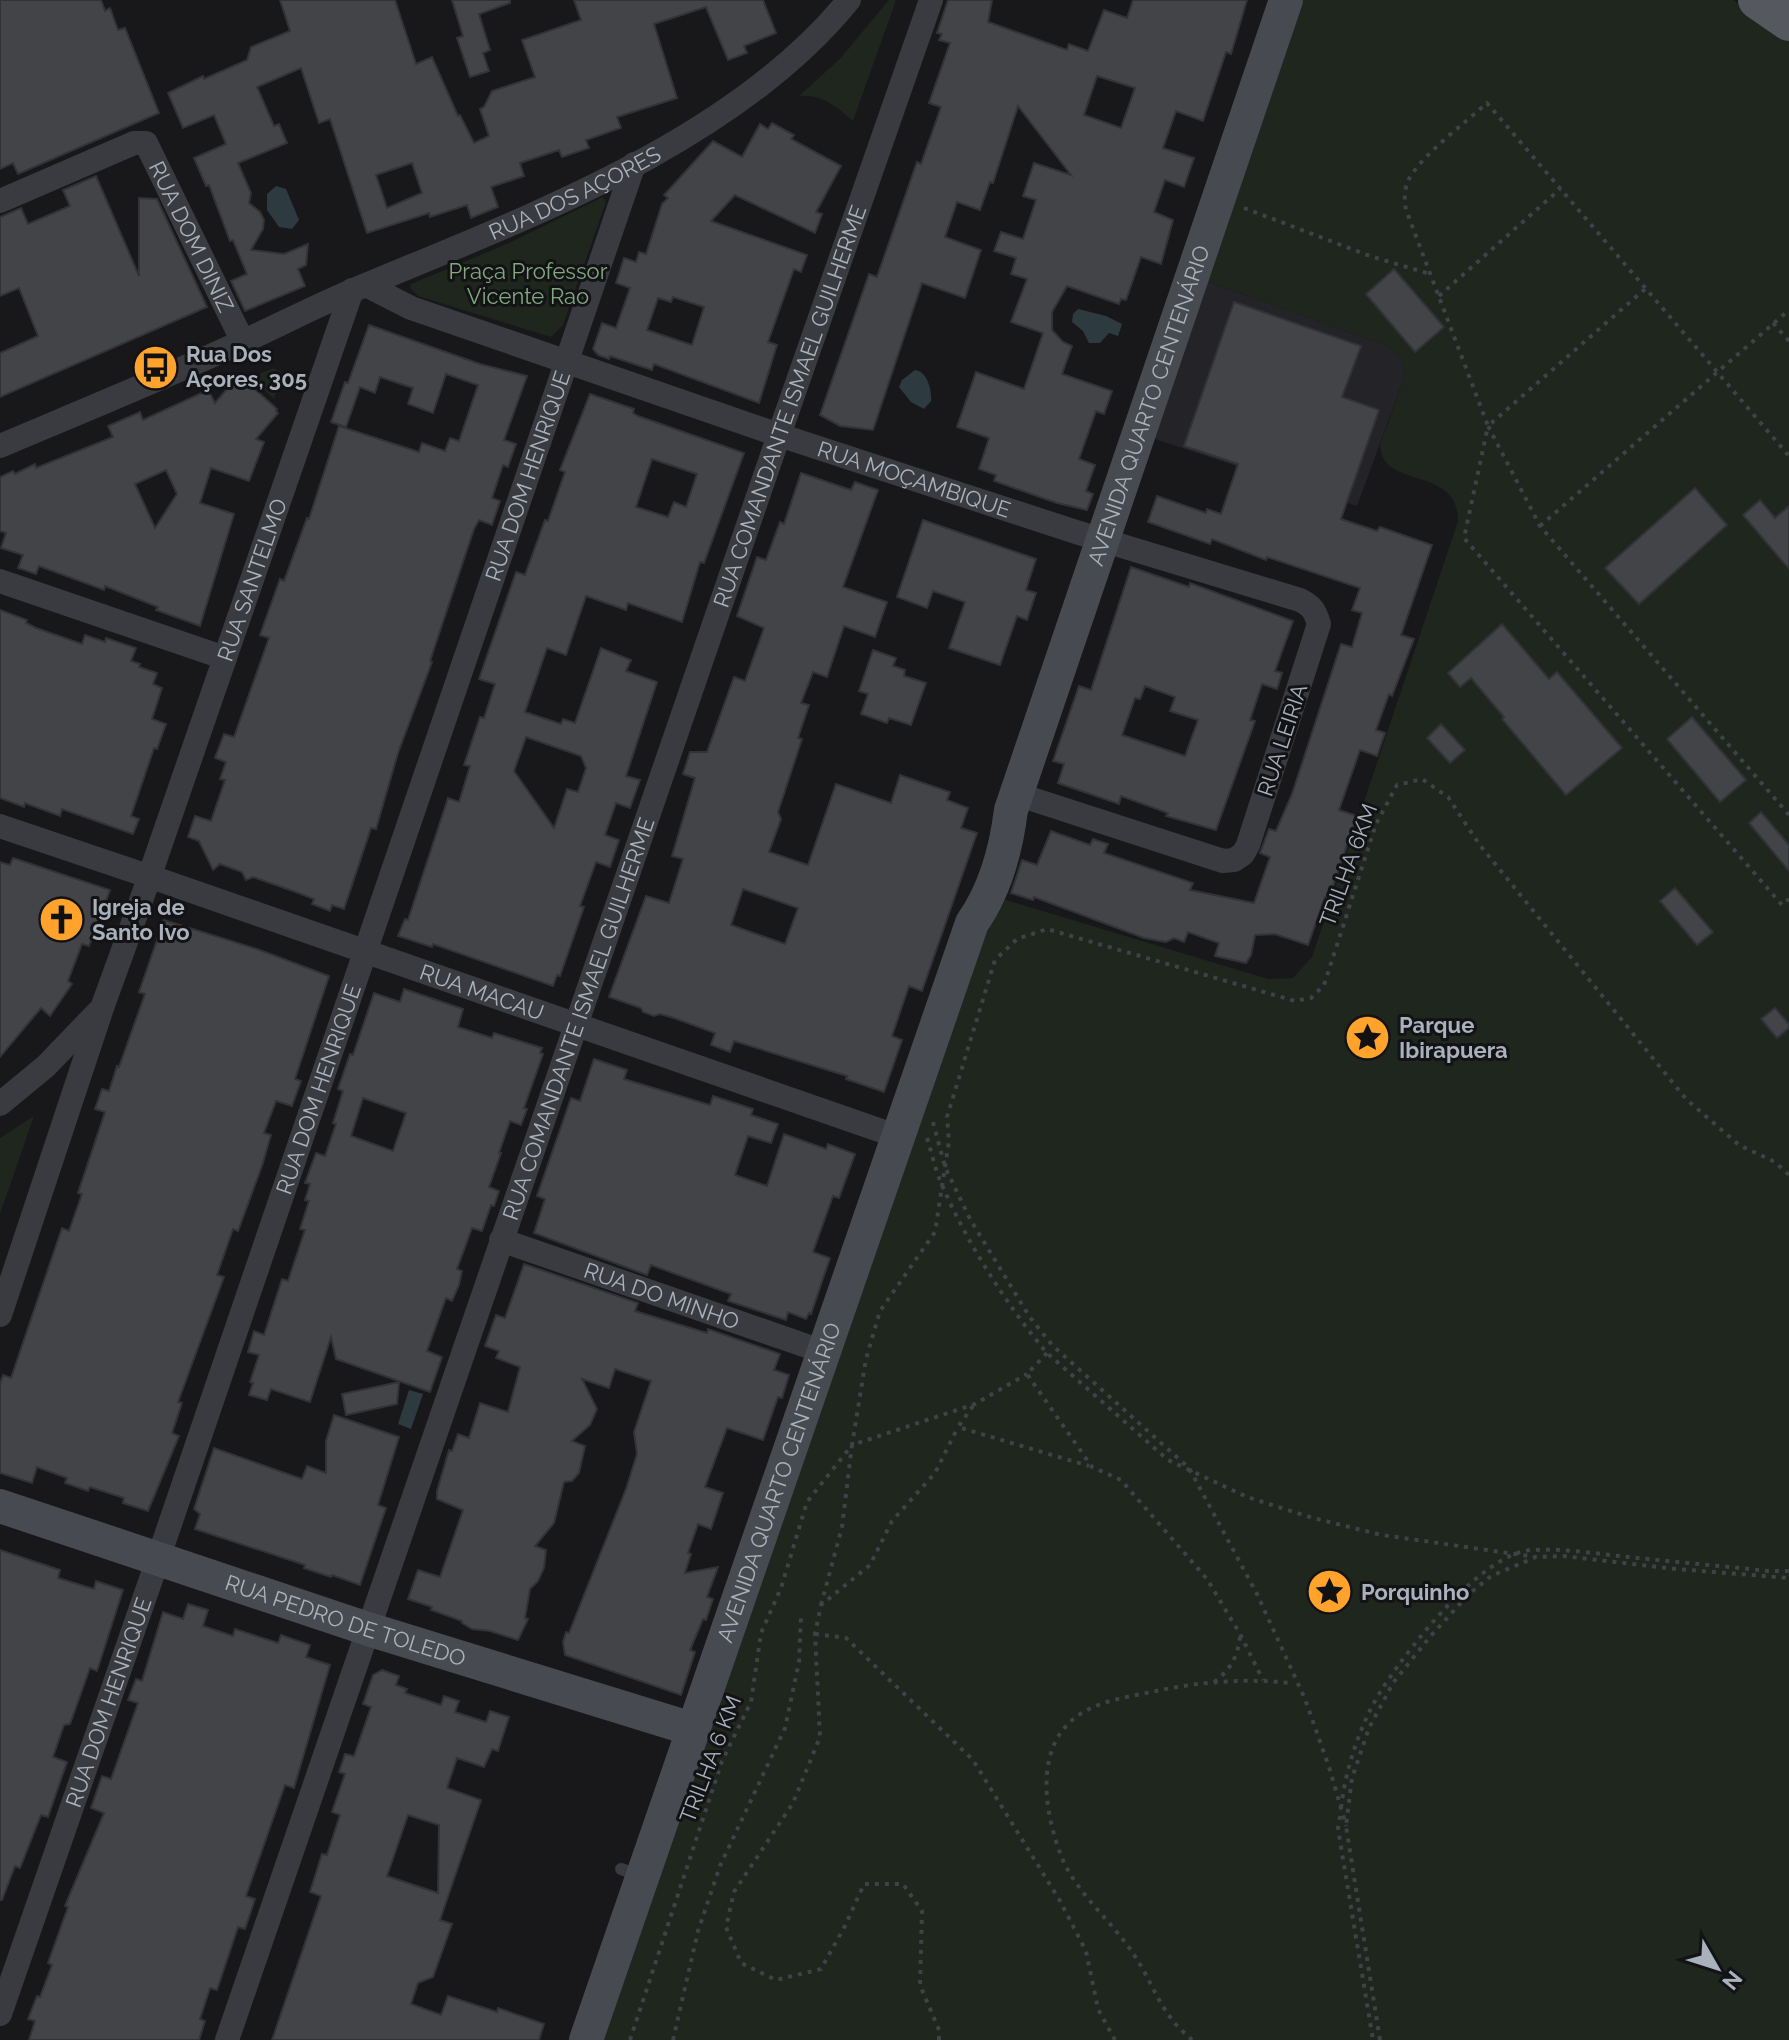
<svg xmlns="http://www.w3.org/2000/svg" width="1789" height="2040" font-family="Raleway,sans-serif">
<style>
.built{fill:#242428}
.green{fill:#1e261e}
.water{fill:#2d3a40}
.building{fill:#424448;stroke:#323337;stroke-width:2;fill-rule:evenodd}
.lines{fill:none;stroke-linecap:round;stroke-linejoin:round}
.path{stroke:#3f4247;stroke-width:4;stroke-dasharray:4 6;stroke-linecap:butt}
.lane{stroke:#393b40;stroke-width:12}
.street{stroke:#393b40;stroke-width:24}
.secondary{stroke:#474a50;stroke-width:34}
.primary{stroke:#55585f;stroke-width:38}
.labels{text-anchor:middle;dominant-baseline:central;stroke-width:6;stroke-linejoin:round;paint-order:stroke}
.street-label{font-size:22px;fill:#a9b1bc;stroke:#131316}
.park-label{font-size:22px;fill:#81a87f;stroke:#131316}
.poi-label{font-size:22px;font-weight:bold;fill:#a9b1bc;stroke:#131316;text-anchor:start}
</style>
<rect width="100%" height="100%" fill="#18181b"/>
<path class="built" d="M1201 279 1387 346 1402 358 1405 375 1357 506 1146 436Z"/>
<g class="green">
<path d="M889 0H896L853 121C837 107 822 94 799 96L840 59Z"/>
<path d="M1297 0H1733L1789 37V2040H601L996 897 1268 979 1293 978 1312 957 1458 521C1458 464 1382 491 1380 445L1405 375 1402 358 1387 346 1201 279Z"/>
<path d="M603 197 606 202 563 325 551 337 418 296 410 288 411 284 507 244Z"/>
<path d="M273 368 283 373 274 399 252 377Z"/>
<path d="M34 1116 0 1214V1138Z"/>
</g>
<g class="water">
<path d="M276 186 286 189 299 220 292 229 279 227 267 210V194Z"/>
<path d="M1078 309 1106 316 1122 324 1118 336 1109 333 1100 343H1089L1083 331 1072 322 1073 314Z"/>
<path d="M915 370C927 371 932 390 931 401L924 409 911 402 899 387 902 380Z"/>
<path d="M409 1390 423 1394 411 1429 398 1424Z"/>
</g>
<g class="building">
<path d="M0 0H101L105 11 110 8 118 30 125 28 159 113 18 174 13 163 0 169Z"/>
<path d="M280 0H395L416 64 432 57 458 116 460 115 474 143 489 136 480 109 484 107 492 91 535 77 522 40 581 20 574 0H763L776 33 744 46 747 53 728 60 706 7 654 24 677 98 617 117 621 128 586 140 589 148 562 157 559 150 520 163 524 176 491 187 498 207 471 218 467 205 430 217 429 213 367 233 330 119 319 123 301 68 257 87 274 126 279 124 287 143 238 163 251 193 249 203 260 212 264 220 263 229 251 250 284 254 308 244 306 265 298 269 305 286 245 311 231 281 247 274 233 240 230 241 209 185 206 186 194 158 226 144 214 115 183 128 168 93 203 76 204 79 247 60 251 47 290 31ZM412 163 422 193 387 208 376 175Z"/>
<path d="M452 0H510V3L479 14 490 50 483 53 489 71 470 77 457 38 463 36Z"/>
<path d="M948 0H992L988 22 1067 50 1069 44 1088 51 1104 10 1127 18 1133 0H1247L1231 54 1226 52 1203 121 1176 111 1163 148 1194 158 1184 187 1165 180 1154 212 1173 220 1161 264 1141 257 1126 300 1121 299 1119 304 1067 286 1052 312V330L1063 342 1072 346 1062 374 1112 391 1104 414 1096 411 1079 459 1095 465 1086 491 1093 494 1087 510 1057 503 994 481 996 475 979 469 989 438 957 427 976 372 1024 389 1043 333 1011 322 1027 279 1011 274 1016 258 994 251 1001 232 1023 239 1036 200 1023 196 1034 163 1071 175 1018 106 993 183 990 182 980 210 957 202 945 237 981 250 965 298 922 283 873 430 840 426 820 415 869 274 877 277 917 162 921 164 941 107 929 103 950 43 939 40 942 34 937 33ZM1097 76 1135 88 1121 128 1084 115Z"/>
<path d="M772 123 794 135 791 139 841 166 816 212 822 214 815 233 735 195 711 221 807 255 801 272 794 269 768 342 777 345 759 403 654 364 652 370 610 356 609 359 598 355 593 349 602 323 616 328 630 288 616 283 624 258 636 262 639 252 646 254 662 204 668 198 664 195 713 141 742 157 760 124 768 129ZM673 297 704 307 692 345 647 330 658 298 671 302Z"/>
<path d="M96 176 139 276V198L157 199 207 307 0 397V353L38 336 19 288 0 296V217L21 208 28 224 70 206 63 190Z"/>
<path d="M1394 269 1444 327 1415 352 1366 294Z"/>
<path d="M1234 302 1361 346 1342 397 1379 410 1341 519 1377 531 1380 527 1432 545 1401 635 1414 639 1392 696 1389 694 1376 730 1385 733 1377 756 1360 750 1339 810 1357 816 1329 898 1325 897 1308 945 1275 934 1255 935 1251 955 1246 963 1215 956 1219 943 1188 932 1184 942 1174 938 1166 942 1144 938 1034 897 1033 900 1011 893 1022 860 1037 865 1051 831 1090 845 1093 839 1108 844 1104 853 1193 883 1190 890 1254 903 1270 857 1260 853 1269 829 1276 831 1292 794 1341 644 1352 647 1362 613 1352 610 1360 588 1267 557 1266 560 1212 539 1210 544 1148 522 1157 496 1206 513 1207 509 1221 514 1238 464 1184 446Z"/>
<path d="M369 325 480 364 527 376 504 440 516 444 508 467 503 465 492 498 500 501 492 525 479 520 474 529 430 661 432 662 398 753 376 829 371 828 344 909 332 905 330 911 312 904 314 899 293 891 253 877 246 880 242 872 220 864 213 870 199 841 188 837 195 816 211 821 225 780 220 779 226 762 215 758 224 734 234 737 269 638 260 635 280 579 284 581 307 518 309 519 339 426 419 452 422 443 445 451 450 438 459 441 478 385 446 374 433 413 408 404 413 388 380 377 375 393 360 387 346 427 331 422 345 382 348 383Z"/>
<path d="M239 375 277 409 276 411 278 413 256 439 264 442 249 481 211 468 200 503 234 514 200 626 156 610 158 607 105 586 104 590 39 566 36 574 18 568 23 555 1 548 6 533 0 531V477L13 471 15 474 35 464 36 468 113 437 108 426 140 412 143 420 208 390 215 403ZM166 470 177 494 155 528 135 484Z"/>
<path d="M590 394 634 409 633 413 638 416 744 453 704 563 700 562 682 622 628 603 626 610 586 596 566 655 547 648 525 712 561 724 563 719 575 723 601 648 631 660 626 671 657 682 626 776 640 780 630 808 616 803 605 835 619 840 610 867 596 862 580 906 584 907 560 976 557 975 553 986 433 944 432 947 398 936 405 919 408 920 448 798 459 802 470 766 464 765 480 717 484 718 495 684 479 679 516 572 525 575 545 520 548 521 565 472 560 470ZM652 459 697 474 686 507 674 502 668 517 636 507ZM526 737 581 756 586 768 578 792 567 789 554 828 514 771Z"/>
<path d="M801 473 851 490 855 482 878 490 843 587 887 602 875 637 844 626 827 677 813 672 801 703 809 705 798 738 802 739 778 812 781 819 769 852 808 865 836 784 891 803 900 775 950 792 947 800 968 808 961 828 977 833 922 991 909 986 892 1036 902 1040 884 1092 846 1079 847 1076 734 1041 730 1052 711 1045 715 1033 674 1018 660 1014 654 1016 643 1012 641 1008 609 997 646 896 669 903 683 859 672 856 695 778 683 774 690 752H707L734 677 745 681 764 628 737 616 757 557 766 560 780 522 784 524ZM743 889 798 908 785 944 731 925Z"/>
<path d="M1695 488 1727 525 1639 604 1605 568Z"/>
<path d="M1760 500 1775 518 1789 506V569L1743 515Z"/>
<path d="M923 520 1036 559 1026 590 1036 593 1027 620 1017 616 1000 665 949 648 965 602 933 591 927 608 897 597Z"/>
<path d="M1131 567 1189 587 1190 583 1293 621 1275 671 1282 673 1277 689 1262 684 1250 720 1255 721 1216 830 1166 816 1168 813 1121 796 1119 804 1058 783 1064 764 1053 761 1079 686 1091 690ZM1145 686 1175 697 1170 711 1198 720 1185 756 1122 735 1135 698 1140 699Z"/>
<path d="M0 610 27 620 26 623 36 628 82 644 85 635 105 642 106 638 136 648 131 661 140 664 139 667 157 673 153 684 162 688 152 719 166 724 157 749 154 748 131 816 139 819 133 834 62 809 60 816 25 803 24 807 0 798Z"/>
<path d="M1502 624 1549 679 1557 672 1622 748 1566 795 1502 719 1504 717 1471 678 1460 687 1448 673Z"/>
<path d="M873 650 896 658 893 666 905 670 904 676 926 683 911 725 889 718 887 723 861 714 868 694 859 691Z"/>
<path d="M1692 717 1746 780 1720 802 1667 739Z"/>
<path d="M1441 724 1465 750 1450 763 1427 738Z"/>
<path d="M1761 812 1789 845V871L1749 823Z"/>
<path d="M13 858 110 890 89 946 82 944 68 981 72 984 50 1016 41 1008 0 1057V862L10 865Z"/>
<path d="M1675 888 1713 932 1697 945 1660 901Z"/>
<path d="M164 920 257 949 329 976 295 1079 301 1081 292 1106 276 1101 264 1133 271 1135 262 1166 238 1231 233 1229 217 1275 224 1277 178 1402 182 1403 172 1433 179 1436 148 1511 123 1503 124 1498 90 1487 88 1491 65 1483 67 1478 37 1467 32 1483 0 1473V1384L3 1375 11 1378 62 1228 69 1231 82 1194 78 1193 105 1112 95 1109 102 1089 109 1091 117 1066 119 1067 145 994 139 992Z"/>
<path d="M404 989 463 1009 458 1027 492 1038 494 1033 542 1048 540 1053 543 1054 524 1108 527 1109 521 1125 510 1121 499 1153H501L489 1187 499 1191 494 1206 491 1205 482 1231 472 1228 457 1269 462 1271 459 1285 452 1301 446 1298 427 1351 442 1357 430 1392 336 1359 331 1337 310 1402 271 1389 267 1400 249 1395 253 1383 250 1382 259 1355 248 1352 254 1331 264 1335 282 1279 288 1281 305 1230 300 1229 309 1201 305 1200 310 1184 305 1183 316 1153 325 1156 336 1124 333 1123 343 1091 338 1089 350 1054 353 1055 374 993 400 1002ZM363 1098 406 1113 393 1151 351 1136Z"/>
<path d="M1775 1008 1789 1024V1028L1777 1038 1761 1019Z"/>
<path d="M594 1059 627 1070 624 1079 710 1105 713 1096 753 1109 751 1115 778 1124 771 1143 748 1136 735 1175 767 1186 784 1134 826 1149 828 1144 855 1154 839 1198 833 1196 813 1252 830 1258 811 1314 809 1313 806 1319 788 1312 786 1320 728 1301 731 1294 651 1265 647 1275 534 1233 545 1199 537 1196 571 1098 580 1101Z"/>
<path d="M524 1264 638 1303 635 1311 707 1333 708 1329 780 1354 774 1370 789 1375 782 1398 778 1397 763 1440 727 1428 705 1487 723 1493 711 1529 698 1524 688 1553 691 1554 685 1573 718 1567 707 1597 713 1599 706 1620 703 1619 690 1650 695 1652 681 1695 565 1655 563 1642 566 1632 569 1633 626 1489 637 1454 634 1432 651 1381 615 1369 609 1388 582 1379 597 1409 590 1425 572 1441 585 1446 579 1473 572 1481 564 1482 554 1523 535 1546 546 1550 544 1568 538 1581 530 1589 525 1618 528 1619 518 1640 490 1631 472 1629 462 1623V1621L431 1610 432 1607 408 1599 418 1570 440 1577 463 1510 437 1499V1491L449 1450 452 1451 458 1434 469 1438 480 1403 508 1412 520 1367 496 1358 499 1351 485 1346 496 1315 505 1318Z"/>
<path d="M399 1382 397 1404 346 1415 342 1394Z"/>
<path d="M334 1415 399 1437 378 1505 386 1508 360 1585 332 1575 331 1577 304 1568 305 1565 195 1529 200 1514 194 1509 214 1448 302 1479 307 1466 326 1473V1441Z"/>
<path d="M0 1550 60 1570 58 1578 94 1589 96 1581 123 1590 97 1671 90 1668 70 1724 64 1725 53 1757 67 1762 48 1817 41 1815 20 1868 15 1866 2 1900H0Z"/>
<path d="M188 1604 208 1610 203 1626 233 1636 235 1629 278 1643 281 1635 310 1645 306 1657 330 1665 294 1788 285 1785 246 1896 255 1899 245 1929 238 1927 217 1990 210 1988 200 2019 205 2021 199 2040H29L35 2021 28 2019 37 1996 40 1997 52 1965 48 1963 68 1907 65 1906 104 1813 91 1808 102 1776 111 1779 138 1703 128 1700 136 1679 142 1681 163 1612 183 1619Z"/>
<path d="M382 1670 399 1676 396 1685 407 1689 405 1693 441 1705 444 1696 459 1701 455 1712 486 1722 490 1711 509 1717 498 1751 492 1749 484 1767 457 1758 447 1788 481 1800 440 1920 452 1924 433 1977 418 1983 411 2004 441 2015 448 1996 497 2012 498 2008 544 2024 539 2040H272L321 1896 310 1892 322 1854 327 1855 340 1815 332 1812 345 1774 339 1772 345 1754 354 1756 371 1707 363 1704 373 1675ZM408 1815 439 1825 438 1893 387 1876Z"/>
</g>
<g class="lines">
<g class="path">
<path d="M1244 208 1370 256 1430 274"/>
<path d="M1645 289 1488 426 1406 210C1404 199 1404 189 1409 179 1421 156 1466 122 1487 103L1789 456"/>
<path d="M1439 296 1560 189"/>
<path d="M1773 323 1789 341"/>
<path d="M1540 526 1789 310"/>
<path d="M1789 815 1540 526 1488 426 1464 538 1782 905 1789 899"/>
<path d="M933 1122 945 1167 970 1219 1029 1316 1052 1345 1189 1468 1257 1594 1305 1699 1330 1770 1346 1826"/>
<path d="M927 1138C932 1153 935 1170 942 1185 966 1241 1007 1306 1047 1353L1168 1460 1247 1497 1313 1518 1382 1535 1536 1557"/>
<path d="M1047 1353 1027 1374 1092 1467 1121 1480 1207 1579 1240 1634 1263 1680"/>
<path d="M973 1406 958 1427 1089 1466"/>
<path d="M821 1605 842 1527 852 1445 975 1404 1027 1374"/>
<path d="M815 1634 846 1638 973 1760 1060 1901 1086 1951 1098 2009 1115 2040"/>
<path d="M1214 1682C1231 1669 1237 1658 1240 1637"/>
<path d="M1341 1808C1346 1766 1362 1718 1386 1683 1413 1643 1482 1554 1531 1550 1563 1548 1597 1554 1629 1557 1675 1562 1722 1566 1768 1571H1789"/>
<path d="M1340 1816 1338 1828 1342 1853 1373 2040"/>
<path d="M630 2040 722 1761 751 1702 761 1633 781 1588 807 1502 852 1445 866 1359 880 1311 935 1232 949 1141 947 1117 995 960 1017 939 1047 929 1295 1001 1311 998 1324 985 1376 824 1397 785 1422 779 1448 797 1479 844 1686 1099 1739 1145 1775 1162 1789 1175"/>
<path d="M673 2040 698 1931 720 1866 785 1728 799 1662 801 1617"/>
<path d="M939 2040V2030L920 1985 922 1911 903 1884H864L845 1926 821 1969 776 1980 741 1963 726 1927 734 1892 793 1803 820 1737 815 1634 821 1605 870 1565 892 1521 935 1473 958 1427"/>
<path d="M1192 2040C1185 2033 1176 2026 1171 2018 1156 1999 1148 1975 1134 1955 1113 1922 1077 1894 1062 1858 1045 1815 1033 1749 1076 1717 1099 1700 1129 1697 1156 1691 1199 1682 1245 1678 1289 1683"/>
<path d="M1380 2040 1346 1826 1352 1778 1369 1728 1393 1683 1429 1638 1468 1595 1491 1576 1536 1557 1563 1556 1676 1569 1789 1578"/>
</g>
<path class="lane" d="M621 1869 641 1876"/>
<g class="street">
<path id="s1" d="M0 201 134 143H146L243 342"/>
<path id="s2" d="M366 285 411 308 779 435 1076 532 1300 600C1312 606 1315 611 1319 624L1248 845 1243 854 1234 860 1223 861 1016 794"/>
<path id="s3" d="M0 446C78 413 156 381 233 346 274 328 313 307 354 290 522 219 732 144 849 0"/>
<path d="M0 581 225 658"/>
<path d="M0 826 142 874"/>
<path id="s4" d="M152 869 352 290"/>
<path id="s5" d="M157 879 899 1137"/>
<path d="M0 1104 46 1066 98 1012"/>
<path id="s6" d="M501 1240 824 1352"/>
<path d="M0 1315 102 1008 147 884"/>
<path id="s7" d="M0 2014 158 1559 634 164"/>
<path id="s8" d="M227 2040 779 435 931 0"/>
</g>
<g class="secondary">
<path id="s9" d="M0 1506 368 1629 692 1729"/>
<path id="s10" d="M586 2040 972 923C996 889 1006 850 1011 810L1286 0"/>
</g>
<path class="primary" d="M1757 0 1789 22"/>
</g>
<defs>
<symbol id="bus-disc" viewBox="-11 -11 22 22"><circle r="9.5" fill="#ffa32c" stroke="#131316"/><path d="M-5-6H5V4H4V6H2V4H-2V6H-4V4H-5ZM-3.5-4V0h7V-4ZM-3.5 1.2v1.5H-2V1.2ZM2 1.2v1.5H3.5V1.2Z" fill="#111"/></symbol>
<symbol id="church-disc" viewBox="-11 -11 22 22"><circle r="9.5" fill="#ffa32c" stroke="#131316"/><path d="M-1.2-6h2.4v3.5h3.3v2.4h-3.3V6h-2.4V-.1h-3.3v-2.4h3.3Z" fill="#111"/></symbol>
<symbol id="sight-disc" viewBox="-11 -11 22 22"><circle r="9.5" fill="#ffa32c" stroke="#131316"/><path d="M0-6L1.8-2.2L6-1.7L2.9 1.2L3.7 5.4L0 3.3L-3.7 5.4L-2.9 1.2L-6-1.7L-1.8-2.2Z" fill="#111"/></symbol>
</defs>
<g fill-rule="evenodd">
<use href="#bus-disc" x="130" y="342" width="51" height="51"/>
<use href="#church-disc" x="36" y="894" width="51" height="51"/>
<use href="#sight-disc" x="1342" y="1012" width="51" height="51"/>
<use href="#sight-disc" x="1304" y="1566" width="51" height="51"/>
</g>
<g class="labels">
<g class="street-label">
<text stroke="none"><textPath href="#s3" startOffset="628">RUA DOS AÇORES</textPath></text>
<text stroke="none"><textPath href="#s1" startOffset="262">RUA DOM DINIZ</textPath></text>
<text stroke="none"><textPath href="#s10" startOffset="1730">AVENIDA QUARTO CENTENÁRIO</textPath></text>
<text stroke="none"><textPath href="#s8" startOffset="1728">RUA COMANDANTE ISMAEL GUILHERME</textPath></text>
<text stroke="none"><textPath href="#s7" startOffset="1626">RUA DOM HENRIQUE</textPath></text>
<text stroke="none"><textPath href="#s2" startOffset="582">RUA MOÇAMBIQUE</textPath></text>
<text stroke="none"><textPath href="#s4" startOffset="306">RUA SANTELMO</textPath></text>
<text transform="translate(1282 740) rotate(-72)">RUA LEIRIA</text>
<text transform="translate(1348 865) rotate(-70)">TRILHA 6KM</text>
<text stroke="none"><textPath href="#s5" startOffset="344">RUA MACAU</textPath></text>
<text stroke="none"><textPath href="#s8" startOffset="1080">RUA COMANDANTE ISMAEL GUILHERME</textPath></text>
<text stroke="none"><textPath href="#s7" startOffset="978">RUA DOM HENRIQUE</textPath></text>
<text stroke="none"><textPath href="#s6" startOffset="170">RUA DO MINHO</textPath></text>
<text stroke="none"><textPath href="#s10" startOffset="590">AVENIDA QUARTO CENTENÁRIO</textPath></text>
<text stroke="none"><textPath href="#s9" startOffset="364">RUA PEDRO DE TOLEDO</textPath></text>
<text stroke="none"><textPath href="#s7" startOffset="330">RUA DOM HENRIQUE</textPath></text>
<text transform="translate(710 1759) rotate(-69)">TRILHA 6 KM</text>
</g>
<g class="park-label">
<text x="528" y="271">Praça Professor<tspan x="528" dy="25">Vicente Rao</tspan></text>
</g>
<g class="poi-label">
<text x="186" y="354">Rua Dos<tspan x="186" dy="25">Açores, 305</tspan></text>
<text x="92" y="907">Igreja de<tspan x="92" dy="25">Santo Ivo</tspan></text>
<text x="1399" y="1025">Parque<tspan x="1399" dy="25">Ibirapuera</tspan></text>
<text x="1361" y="1592">Porquinho</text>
</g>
</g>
<g transform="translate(1717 1968) rotate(129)" stroke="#131316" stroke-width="6" paint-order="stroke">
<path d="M0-6L14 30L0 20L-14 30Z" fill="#a9b1bc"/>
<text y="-12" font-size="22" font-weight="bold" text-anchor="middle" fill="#a9b1bc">N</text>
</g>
</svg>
